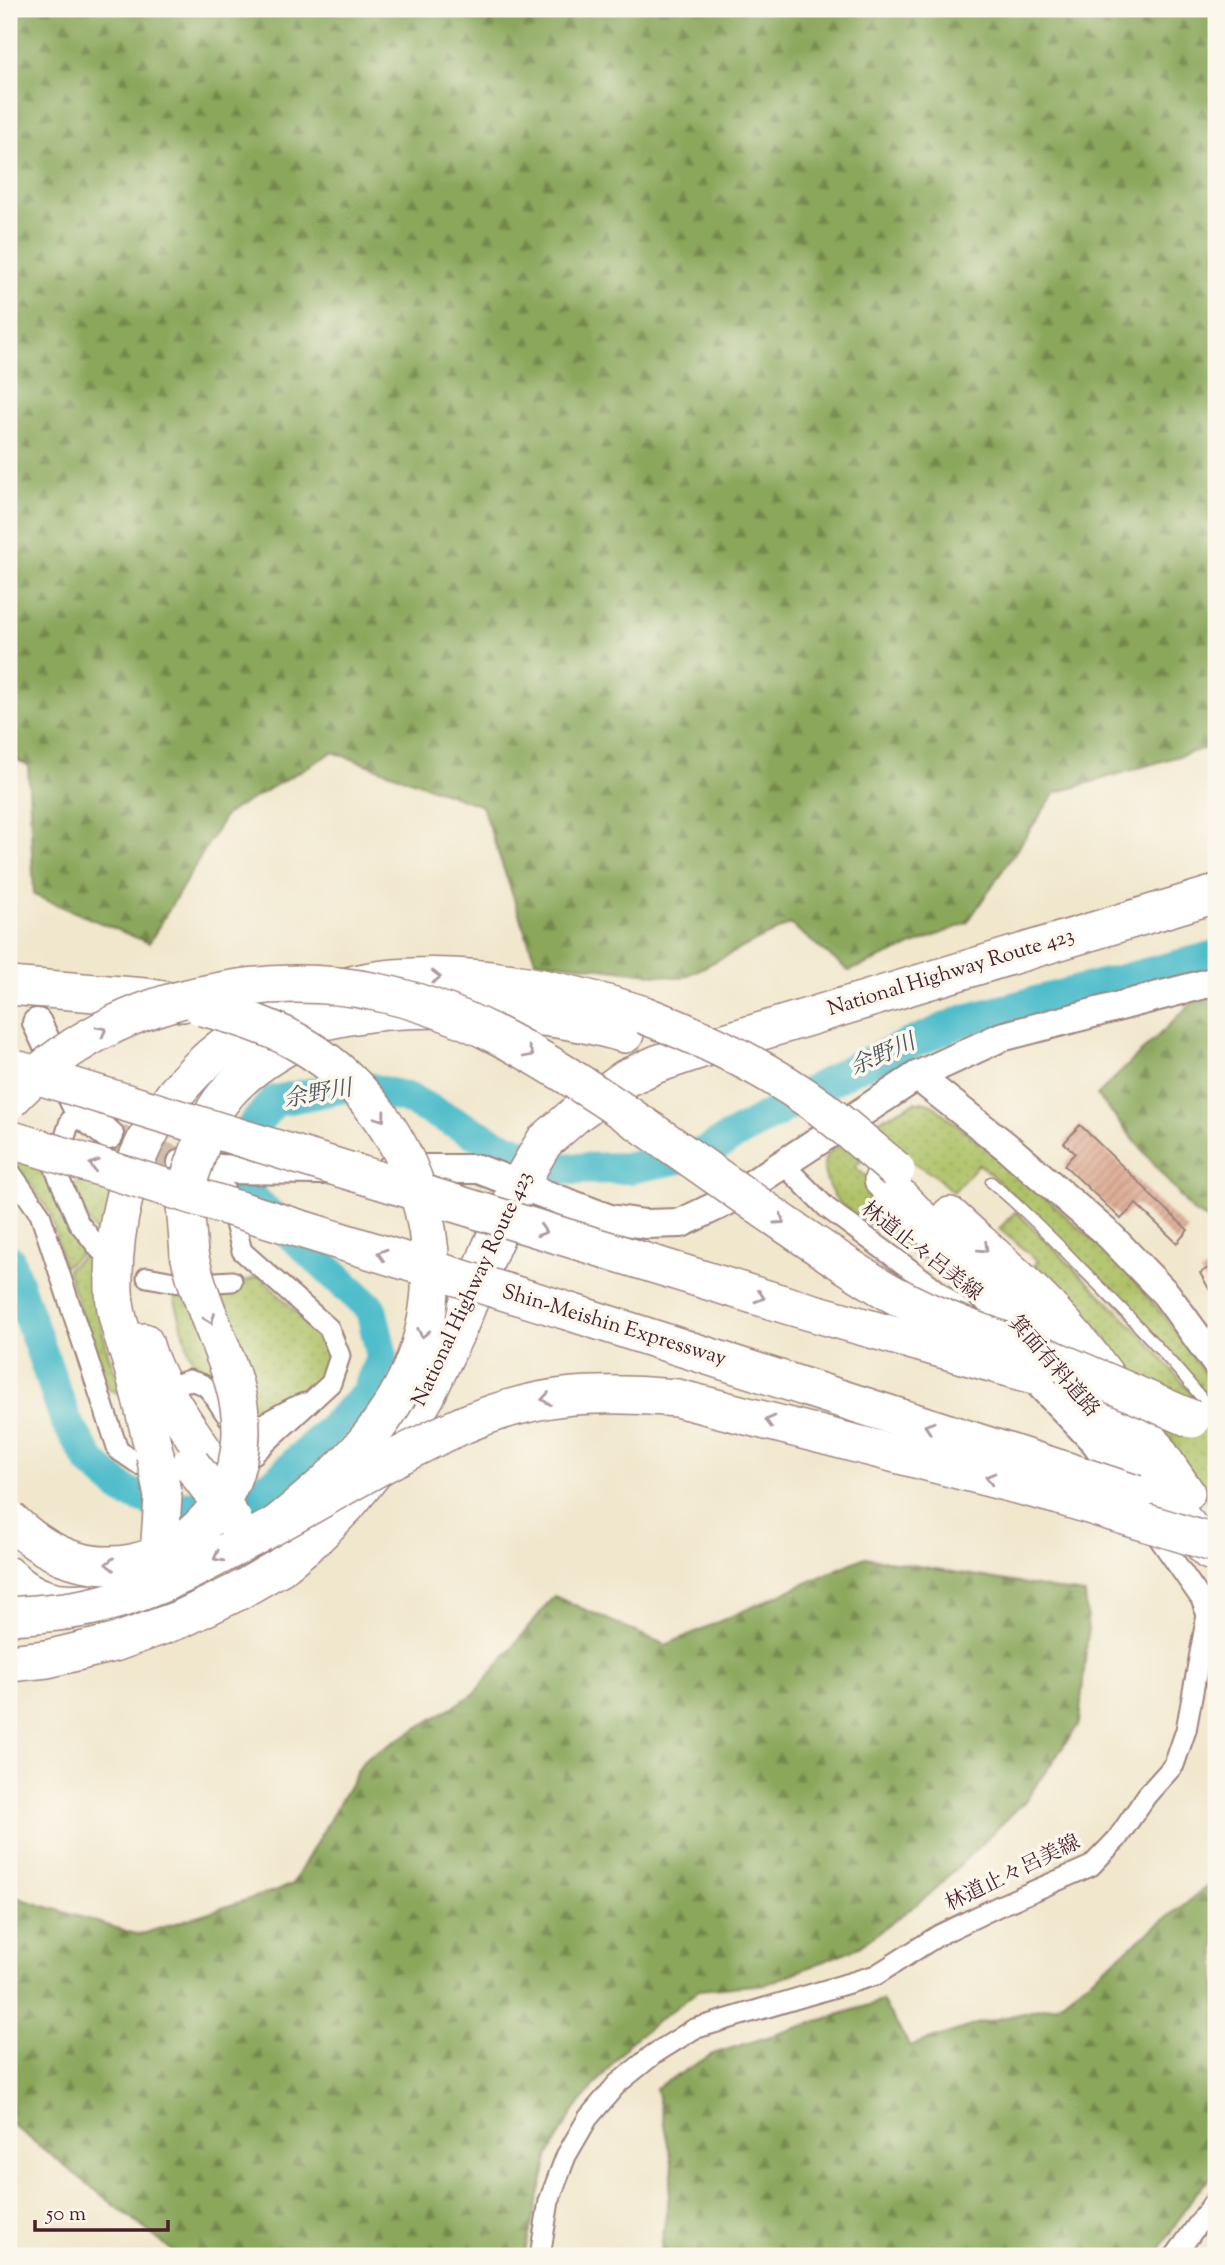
<svg xmlns="http://www.w3.org/2000/svg" width="1225" height="2265" font-family="'Sorts Mill Goudy','Noto Serif JP',serif">
<style>
.grass{fill:url(#grass-dots);stroke:#7c7048;stroke-width:2}
.forest{fill:url(#forest-firs);stroke:#6a6343;stroke-width:2}
.lines{fill:none;stroke-linecap:round;stroke-linejoin:round}
.river{stroke:#50bdcb;stroke-width:32}
.building{fill:url(#building-hatch)}
.secondary-tunnel{stroke:#d0bfad;stroke-width:28;stroke-dasharray:28 14;stroke-linecap:butt}
.lane-casing{stroke:#9e837c;stroke-width:13}
.street-casing{stroke:#9e837c;stroke-width:23}
.secondary-casing{stroke:#9e837c;stroke-width:32}
.highway-casing{stroke:#9e837c;stroke-width:40}
.lane{stroke:#fff;stroke-width:10}
.street{stroke:#fff;stroke-width:19}
.secondary{stroke:#fff;stroke-width:28}
.highway{stroke:#fff;stroke-width:37}
.highway-bridge-casing{stroke:#9e837c;stroke-width:40;stroke-linecap:butt}
.highway-bridge{stroke:#fff;stroke-width:37}
.oneway{stroke:#ae9aa0}
.labels{text-anchor:middle;dominant-baseline:central;stroke-width:7;stroke-linejoin:round;paint-order:stroke}
.street-label{font-size:21px;fill:#4a1f2b;stroke:#fbf7ec}
.water-label{font-size:23px;font-style:italic;fill:#4c5663;stroke:#fbf7ec}
</style>
<defs>
<pattern id="grass-dots" width="8" height="8" patternUnits="userSpaceOnUse" patternTransform="scale(1.75)"><rect width="8" height="8" fill="#adc166"/><path d="M2 2h.1M6 6h.1" fill="none" stroke="#96a559" stroke-width="1.8" stroke-linecap="round"/></pattern>
<pattern id="forest-firs" width="22" height="20" patternUnits="userSpaceOnUse" patternTransform="scale(1.75)"><rect width="22" height="20" fill="#8aa75b"/><path d="M5 1l3.5 6h-7zM16 11l3.5 6h-7z" fill="#73874b"/></pattern>
<pattern id="building-hatch" width="6" height="6" patternUnits="userSpaceOnUse" patternTransform="scale(1.75)"><rect width="6" height="6" fill="#ddad96"/><path d="M-1 1l2-2M0 6l6-6M5 7l2-2" fill="none" stroke="#bf9481"/></pattern>
</defs>
<rect width="100%" height="100%" fill="#fbf7ec"/>
<filter id="ink" filterUnits="userSpaceOnUse"><feTurbulence type="fractalNoise" baseFrequency=".0143" numOctaves="2"/><feDisplacementMap in="SourceGraphic" scale="14" xChannelSelector="R" yChannelSelector="G"/><feConvolveMatrix kernelMatrix="1 2 1 2 8 2 1 2 1" color-interpolation-filters="sRGB"/></filter>
<filter id="wash" filterUnits="userSpaceOnUse"><feTurbulence type="fractalNoise" baseFrequency=".00686" numOctaves="4" result="noise"/><feDisplacementMap in="SourceGraphic" scale="28" xChannelSelector="R" yChannelSelector="G"/><feGaussianBlur stdDeviation="1.57" result="paint"/><feColorMatrix in="noise" values="0 0 0 0 0 0 0 0 0 0 0 0 0 0 0 0 0 1.4 0 .05"/><feComposite in="paint" operator="in"/></filter>
<g filter="url(#wash)">
<rect width="100%" height="100%" fill="#f1e7cd"/>
<g class="grass">
<path d="M916 1102H926L934 1106 1026 1180 1121 1265 1165 1317 1200 1367 1216 1393V1407L1034 1215 979 1164 953 1192 934 1175 884 1145 875 1147 855 1167 874 1183 934 1245 920 1259 841 1205C831 1193 818 1171 827 1155 829 1152 833 1150 836 1148 859 1128 888 1116 916 1102Z"/>
<path d="M9 1154 53 1168 64 1214 87 1249 63 1267 51 1215 34 1188 9 1160Z"/>
<path d="M80 1176 114 1188 101 1324 108 1353 124 1396 104 1387 67 1269 101 1242 81 1207 73 1189Z"/>
<path d="M1016 1211 1144 1337 1216 1422V1513L1108 1341 1081 1309 1034 1266 1038 1261 999 1229Z"/>
<path d="M260 1276 330 1346 332 1353 325 1382 256 1424 213 1390 190 1355 173 1293 211 1294Z"/>
</g>
<g class="forest">
<path d="M9 9H1216V745L1055 793 967 923 849 971 790 924 682 978 535 960 482 806 333 752 226 814 149 943 34 895 28 765 9 756Z"/>
<path d="M1216 992V1223L1194 1213 1097 1095 1200 995Z"/>
<path d="M865 1557 1085 1594 1088 1631 1079 1724 1025 1801 930 1894 859 1947 767 1984 699 1990 629 2043 573 2112 549 2155 524 2256H179L9 2122V1895L139 1935 292 1885 364 1760 474 1694 554 1596 666 1645Z"/>
<path d="M1216 1879V2173L1196 2192 1156 2256H660L673 2167 656 2088 713 2054 882 2001 910 2046 980 2023 1057 2005Z"/>
</g>
<g class="lines">
<path class="river" d="M9 1260 66 1421 91 1462 126 1492 172 1507 230 1505 276 1481 366 1395 382 1356 371 1309 254 1200 244 1187 235 1148 274 1101 355 1085 407 1098 496 1144 567 1169 630 1168 703 1153 850 1070 965 1020 1216 956"/>
</g>
<g id="blocks">
<g class="building">
<path d="M1080 1125 1148 1191 1147 1192 1188 1230 1177 1243 1136 1204 1121 1219 1064 1165 1075 1153 1064 1143Z"/>
<path d="M1216 1263V1301L1200 1273Z"/>
</g>
</g>
</g>
<g filter="url(#ink)">
<use href="#blocks" fill-opacity="0" stroke="#9e837c" stroke-width="2"/>
<g class="lines">
<path class="secondary-tunnel" d="M109 1135 182 1163"/>
<defs>
<path id="lane" d="M991 1182C1023 1209 1052 1238 1081 1268 1129 1315 1175 1363 1216 1416"/>
<g id="street">
<path d="M80 1113 70 1121 55 1169 78 1222 101 1251"/>
<path d="M783 1164 827 1208 930 1284 969 1317"/>
<path d="M215 1168 229 1200 242 1251 329 1328 340 1356 331 1383 254 1454 234 1462"/>
<path d="M9 1170 40 1214 118 1450 140 1465 161 1469"/>
<path d="M147 1277 185 1284 232 1281"/>
<path d="M1024 1374 1092 1445 1121 1486"/>
<path d="M178 1384 189 1380C194 1382 201 1383 205 1386 222 1399 225 1432 254 1427 266 1425 287 1408 304 1403"/>
<path d="M540 2256 549 2201 566 2156 588 2118 617 2084 654 2054 694 2029 876 1975 939 1935 999 1906 1091 1866 1117 1839 1147 1795 1174 1765 1186 1730 1207 1615 1201 1599 1151 1527"/>
<path d="M1175 2256 1216 2199"/>
</g>
<g id="secondary">
<path d="M37 1023 80 1113 109 1135"/>
<path d="M917 1076 1007 1147 1110 1236 1166 1294 1216 1363"/>
<path d="M182 1163 221 1169 322 1170"/>
<path d="M391 1169H478L610 1219 645 1224 681 1223 725 1202 917 1076 1001 1037 1216 981"/>
</g>
<g id="highway">
<path d="M9 986 145 997 182 1003"/>
<path d="M272 1037C350 1008 422 1005 504 1013 545 1016 585 1022 625 1034"/>
<path d="M200 1147C203 1137 206 1126 211 1117 229 1080 271 1054 305 1037"/>
<path d="M883 1180 962 1261 1209 1551"/>
<path d="M950 1216C992 1255 1037 1292 1074 1336 1116 1385 1149 1440 1186 1493"/>
<path d="M189 1254 185 1204 190 1176"/>
<path d="M564 1310 1064 1470"/>
<path d="M144 1342C155 1384 185 1422 208 1458"/>
<path d="M465 1424C542 1392 596 1391 677 1398L1056 1495"/>
<path d="M155 1455C148 1426 141 1397 133 1368 126 1343 115 1319 114 1291 111 1166 169 1064 283 1010 319 993 355 981 394 978 480 971 562 989 644 1015"/>
<path d="M9 1576C30 1597 54 1605 84 1602"/>
<path d="M9 1663 47 1659 114 1643 181 1619 237 1592 280 1567 315 1538 347 1505 401 1439 426 1396 459 1326 491 1247 519 1185 544 1142 576 1114 626 1078 657 1064 702 1049 1216 894"/>
</g>
</defs>
<use href="#lane" class="lane-casing"/>
<use href="#street" class="street-casing"/>
<use href="#secondary" class="secondary-casing"/>
<use href="#highway" class="highway-casing"/>
<use href="#lane" class="lane"/>
<use href="#street" class="street"/>
<use href="#secondary" class="secondary"/>
<use href="#highway" class="highway"/>
<defs>
<g id="highway-bridge">
<path d="M202 1007C235 1015 267 1025 297 1042 412 1106 465 1257 407 1378 378 1439 329 1483 277 1524"/>
<path d="M644 1015C706 1039 767 1068 821 1108 847 1128 871 1149 896 1170"/>
<path d="M16 1069 793 1307 1037 1376"/>
<path d="M9 1101C62 1044 134 1007 211 993 265 982 322 981 376 992 459 1008 534 1053 604 1099 697 1160 785 1228 879 1286 930 1317 989 1335 1045 1356 1094 1376 1143 1398 1192 1419"/>
<path d="M9 1139 564 1310"/>
<path d="M190 1176 200 1147"/>
<path d="M155 1455 163 1497 160 1541"/>
<path d="M191 1464 233 1520"/>
<path d="M1064 1470 1136 1494"/>
<path d="M1056 1495 1216 1544"/>
<path d="M9 1519C27 1536 46 1551 71 1559 154 1586 240 1519 241 1433 242 1386 218 1344 203 1300 197 1285 193 1270 189 1254"/>
<path d="M9 1616C38 1614 69 1612 98 1605 156 1591 207 1563 259 1534 327 1497 394 1455 465 1424"/>
</g>
</defs>
<use href="#highway-bridge" class="highway-bridge-casing"/>
<use href="#highway-bridge" class="highway-bridge"/>
</g>
<defs><path id="oneway-chevron" d="M-2-3.5L2.5 0L-2 3.5" fill="none" stroke-width="1.6" stroke-linecap="round" stroke-linejoin="round" transform="scale(1.75)"/></defs>
<g class="oneway">
<use href="#oneway-chevron" transform="translate(436 977)"/>
<use href="#oneway-chevron" transform="translate(102 1031) rotate(-28)"/>
<use href="#oneway-chevron" transform="translate(529 1053) rotate(28)"/>
<use href="#oneway-chevron" transform="translate(381 1117) rotate(54)"/>
<use href="#oneway-chevron" transform="translate(94 1165) rotate(-163)"/>
<use href="#oneway-chevron" transform="translate(780 1220) rotate(35)"/>
<use href="#oneway-chevron" transform="translate(542 1231) rotate(17)"/>
<use href="#oneway-chevron" transform="translate(984 1248) rotate(43)"/>
<use href="#oneway-chevron" transform="translate(382 1254) rotate(-163)"/>
<use href="#oneway-chevron" transform="translate(760 1297) rotate(17)"/>
<use href="#oneway-chevron" transform="translate(210 1319) rotate(69)"/>
<use href="#oneway-chevron" transform="translate(423 1333) rotate(102)"/>
<use href="#oneway-chevron" transform="translate(546 1399) rotate(171)"/>
<use href="#oneway-chevron" transform="translate(770 1421) rotate(-165)"/>
<use href="#oneway-chevron" transform="translate(929 1427) rotate(-162)"/>
<use href="#oneway-chevron" transform="translate(990 1478) rotate(-165)"/>
<use href="#oneway-chevron" transform="translate(218 1557) rotate(152)"/>
<use href="#oneway-chevron" transform="translate(110 1564) rotate(180)"/>
</g>
</g>
<g class="labels">
<g class="street-label">
<text transform="translate(951 973) rotate(-17)">National Highway Route 423</text>
<text transform="translate(921 1252) rotate(38)">林道止々呂美線</text>
<text transform="translate(473 1289) rotate(-65)">National Highway Route 423</text>
<text transform="translate(614 1326) rotate(17)">Shin-Meishin Expressway</text>
<text transform="translate(1053 1367) rotate(49)">箕面有料道路</text>
<text transform="translate(1013 1874) rotate(-26)">林道止々呂美線</text>
</g>
<g class="water-label">
<text transform="translate(883 1056) rotate(-24)">余野川</text>
<text transform="translate(318 1095) rotate(-10)">余野川</text>
</g>
</g>
<rect width="1225" height="2265" fill="none" stroke="#fbf7ec" stroke-width="35"/>
<path d="M35 2220v10h133v-10" fill="none" stroke="#4a1f2b" stroke-width="3.5"/>
<text x="46" y="2220" font-size="21" fill="#4a1f2b" stroke="#fbf7ec" stroke-width="5" paint-order="stroke">50 m</text>
</svg>
